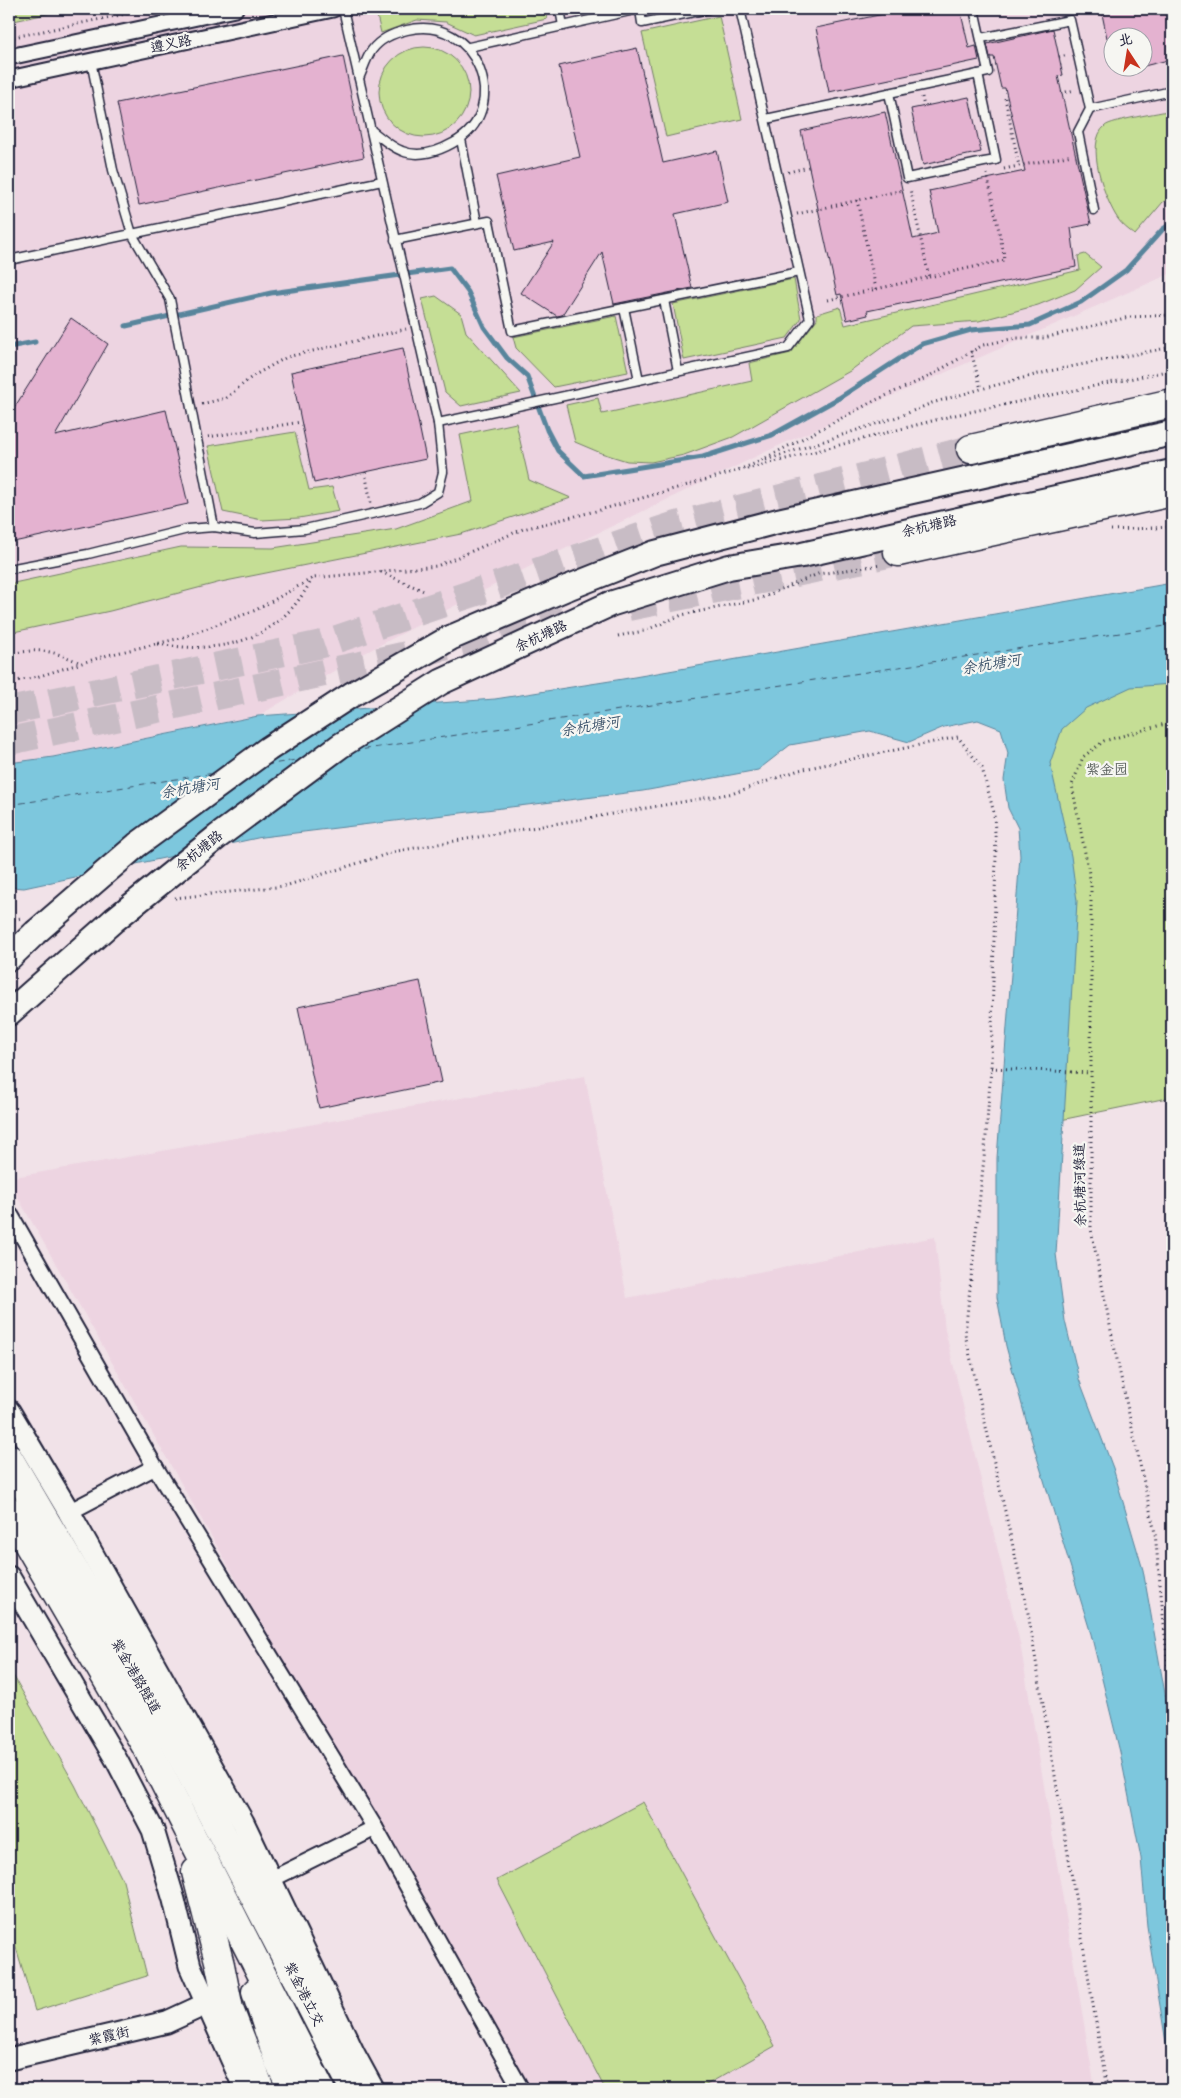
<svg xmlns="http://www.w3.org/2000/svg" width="1181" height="2098" font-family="Sriracha,'LXGW WenKai TC',sans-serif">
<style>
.built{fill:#edd4e1;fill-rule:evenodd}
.green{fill:#c5de95;stroke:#748068}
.water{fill:#7dc7dd;stroke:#59859c}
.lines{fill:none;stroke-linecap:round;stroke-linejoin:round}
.stream{stroke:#59859c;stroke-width:5}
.ferry{stroke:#3d546c;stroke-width:1;stroke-dasharray:6 5;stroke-linecap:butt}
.building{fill:#e4b2d0;stroke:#22223b}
.highway-tunnel{stroke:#c8bcc5;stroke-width:28;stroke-dasharray:28 14;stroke-linecap:butt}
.lane-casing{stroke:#22223b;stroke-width:11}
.street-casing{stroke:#22223b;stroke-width:19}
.secondary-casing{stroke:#22223b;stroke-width:25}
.primary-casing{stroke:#22223b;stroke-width:28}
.highway-casing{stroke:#22223b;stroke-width:31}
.path{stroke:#22223b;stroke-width:3;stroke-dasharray:1 4;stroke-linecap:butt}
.lane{stroke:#f6f6f2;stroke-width:8}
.street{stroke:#f6f6f2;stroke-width:15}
.secondary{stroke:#f6f6f2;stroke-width:21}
.primary{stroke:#f6f6f2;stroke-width:24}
.highway{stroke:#f6f6f2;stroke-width:28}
.primary-bridge-casing{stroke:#22223b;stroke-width:28;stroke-linecap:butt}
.primary-bridge{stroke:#f6f6f2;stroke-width:24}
.labels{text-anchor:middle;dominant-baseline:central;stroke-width:4.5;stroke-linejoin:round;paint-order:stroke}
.street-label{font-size:14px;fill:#22223b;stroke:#f6f6f2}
.park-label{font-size:14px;fill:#535a56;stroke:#f6f6f2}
.water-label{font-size:15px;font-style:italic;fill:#3d546c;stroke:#f6f6f2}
</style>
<rect width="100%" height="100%" fill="#f1e2e8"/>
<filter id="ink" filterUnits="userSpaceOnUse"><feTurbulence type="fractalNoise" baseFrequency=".02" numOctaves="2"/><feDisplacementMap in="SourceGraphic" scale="10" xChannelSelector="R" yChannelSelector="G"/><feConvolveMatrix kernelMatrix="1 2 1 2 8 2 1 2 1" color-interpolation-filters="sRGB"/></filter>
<g filter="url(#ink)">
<g class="built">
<path d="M9 9H1172V273L780 445 544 559 361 655 258 716 53 757 9 763ZM1114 38H1144V68H1114Z"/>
<path d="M585 1076 627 1298 935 1237 945 1330 1020 1643 1095 2089H527L9 1182V1178Z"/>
</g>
<g class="green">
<path d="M9 9H70L9 22Z"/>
<path d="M411 9H545L547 19 474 35 446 22 417 20 381 33 377 16Z"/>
<path d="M719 16 742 119 666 137 642 33Z"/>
<circle cx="424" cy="92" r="45"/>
<path d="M1172 110V197L1163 202 1135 235C1129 230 1122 225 1118 219 1105 200 1084 143 1105 126 1111 120 1160 113 1172 110Z"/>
<path d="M1085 254 1101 267 1075 290 1038 305 979 321 911 326 850 371 733 437 684 455 651 462 627 461 601 453 575 442 566 405 598 398 602 414 752 381 749 363 791 353 817 319V314L840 307 845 325 1080 270 1078 256Z"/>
<path d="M794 279 801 319 787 338 684 360 673 304Z"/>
<path d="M436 296 461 314 466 332 521 393 461 406 445 392 422 299Z"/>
<path d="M616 316 628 372 554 387 516 348 513 337Z"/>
<path d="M516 423 529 480 571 498 461 534 221 582 110 611 9 633V584L181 547 273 548 396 529 473 501 460 435Z"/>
<path d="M295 432 309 490 332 487 339 511 299 518 262 520 223 512 208 446Z"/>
<path d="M1172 664V1097L1051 1122 1040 754 1066 680Z"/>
<path d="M9 1668 75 1785 123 1881 147 1976 35 2011 9 1924Z"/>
<path d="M643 1802 775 2046 699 2089H605L497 1880Z"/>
</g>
<path class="water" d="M1172 583V684L1131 687 1086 708 1062 729 1050 763 1071 856 1077 901 1056 1254 1065 1321 1079 1379 1113 1468 1143 1570 1172 1733V2079L1147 1926 1141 1858 1120 1752 1091 1634 1029 1431 1006 1346 997 1297V1158L1020 856 1018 828 1008 808 1004 780 1008 753 1001 729 978 720 944 727 909 742 870 731 790 745 758 770 643 791 262 837 24 888 9 887V763L53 757 258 716 495 699 623 679Z"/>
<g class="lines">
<g class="stream">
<path d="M126 326 271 293 450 268 468 292 484 327 507 358 527 376 547 430 558 451 584 476 703 457 772 435 839 398 922 344 971 330 1030 325 1081 302 1126 270 1163 229 1172 223"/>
<path d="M9 347 35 342"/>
</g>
<g class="ferry">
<path d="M353 751 1172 625"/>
<path d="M266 765 302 759"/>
<path d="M9 805 215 773"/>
</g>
</g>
<g class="building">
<path d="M908 9H960L969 48 976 46 979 60 829 92 816 28Z"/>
<path d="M1101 9H1172V59L1144 66V38H1107Z"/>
<path d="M1053 29 1063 75 1058 76 1091 224 1071 228 1076 267 867 311 868 315 847 320 841 294 837 295 801 131 885 112 913 239 938 233 929 191 1025 171 1005 88H1001L994 57H990L987 44Z"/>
<path d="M637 48 663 163 717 151 728 202 675 214 692 288 614 304 602 252 562 315 557 316 521 293 554 242 514 251 496 176 580 157 559 66Z"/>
<path d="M343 56 364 157 139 205 117 103Z"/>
<path d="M969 97 981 152 923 165 911 109Z"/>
<path d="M71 318 108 344 55 436 166 410 188 504 9 543V416Z"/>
<path d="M403 348 426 459 314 483 291 372Z"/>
<path d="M420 981 442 1082 319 1108 298 1007Z"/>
</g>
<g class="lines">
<g class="highway-tunnel">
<path d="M628 607 898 552"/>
<path d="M9 711 322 644 673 526 971 449"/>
<path d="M9 741 564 621"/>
</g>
<defs>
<g id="lane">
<path d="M343 9 438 423 788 348 810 319 740 9"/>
<path d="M560 9 563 26"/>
<path d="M640 10 642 23 708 9"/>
<path d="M981 38 1070 20 1090 109 1078 132 1094 210"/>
<path d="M469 47 639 9"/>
<path d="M91 61 113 170 132 234 170 299 214 527"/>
<path d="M359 78C363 70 366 58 372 50 380 39 394 33 407 30 476 13 515 110 453 143 439 151 419 158 402 151 391 147 380 137 371 130"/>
<path d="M889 93 907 178 984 162 996 160 978 74"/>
<path d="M1090 109 1172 91"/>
<path d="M766 119 988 72 974 9"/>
<path d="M461 139 477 223"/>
<path d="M395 240 489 221 512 331 799 272"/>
<path d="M9 260 382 181"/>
<path d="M664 300 678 371"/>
<path d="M624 308 639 380"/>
<path d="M9 569 88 554 188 529 214 527 255 533 305 529 420 503 438 492 443 472 438 423"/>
</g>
<g id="street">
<path d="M9 57 235 9"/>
<path d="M9 79 333 9"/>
<path d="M11 1216 155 1467 375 1828 521 2089"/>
<path d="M69 1512 155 1467"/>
<path d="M272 1879 375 1828"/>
</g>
<g id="secondary">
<path d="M9 1411 69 1512 243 1822 354 2054 373 2089"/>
<path d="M9 1577 117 1761 153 1830 174 1900 190 1966 245 2089"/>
<path d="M9 2059 167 2022 206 2004"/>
</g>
<g id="primary">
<path d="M567 588 655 553 778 521 1172 433"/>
<path d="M610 604 729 567 802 555 1172 472"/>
<path d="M9 958 35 933"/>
<path d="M9 1013 114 920"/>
</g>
<g id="highway">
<path d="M971 449 1172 403"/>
<path d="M898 552 1172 492"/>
<path d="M9 1459 174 1741 354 2089"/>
<path d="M9 1511 146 1746 320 2089"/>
<path d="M196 1872 220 1965 229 2009 260 2089"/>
<path d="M256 1992 279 2062 293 2089"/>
</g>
</defs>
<use href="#lane" class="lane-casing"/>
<use href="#street" class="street-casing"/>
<use href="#secondary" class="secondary-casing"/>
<use href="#primary" class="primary-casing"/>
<use href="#highway" class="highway-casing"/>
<g class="path">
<path d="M357 16 393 9"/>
<path d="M9 38 140 11"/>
<path d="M1059 57 1068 55"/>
<path d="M1061 93 1075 90"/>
<path d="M922 97 924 107"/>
<path d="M1005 98 1019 166"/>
<path d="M1004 169 1072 155"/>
<path d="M788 172 809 167"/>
<path d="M857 200 876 289"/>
<path d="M797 214 903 190"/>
<path d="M929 277 1005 260 987 174"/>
<path d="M828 300 929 277 910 189"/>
<path d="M971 351 981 389"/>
<path d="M202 404 226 398 253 376 287 357 406 329"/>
<path d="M208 437 301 422"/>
<path d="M766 460 903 415 932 403 981 389 1054 370 1172 347"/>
<path d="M747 469 955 415 1172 370"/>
<path d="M365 472 371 503"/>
<path d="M1111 530 1172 527"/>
<path d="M381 572 426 592"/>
<path d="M618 636 644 631 682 615 759 599 818 574 881 565"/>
<path d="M158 644C223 655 279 641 312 579"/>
<path d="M9 654C43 648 50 650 81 663"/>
<path d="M9 682 33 678 108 655 181 638 256 610 313 578 437 566 523 529 600 510 733 472 754 464 876 400 926 378 983 345 1016 338H1044L1129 317 1172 315"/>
<path d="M1172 722 1104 741 1083 757 1072 785 1091 884V1229L1113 1341 1155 1533 1172 1706"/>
<path d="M175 898 285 886 397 851 734 793 799 770 958 737 982 768 994 813 996 853 991 1068 985 1149 965 1334 1028 1613 1107 2089"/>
<path d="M9 920 22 918"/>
<path d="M991 1068 1091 1073"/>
</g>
<use href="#lane" class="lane"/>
<use href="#street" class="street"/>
<use href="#secondary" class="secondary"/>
<use href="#primary" class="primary"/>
<use href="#highway" class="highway"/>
<defs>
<g id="primary-bridge">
<path d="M114 920 217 837 340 746 441 682 610 604"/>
<path d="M35 933 137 845 268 749 351 695 450 638 567 588"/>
</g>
</defs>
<use href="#primary-bridge" class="primary-bridge-casing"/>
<use href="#primary-bridge" class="primary-bridge"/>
</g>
</g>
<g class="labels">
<g class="street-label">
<text transform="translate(171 44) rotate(-12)">遵义路</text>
<text transform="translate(929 526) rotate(-13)">余杭塘路</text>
<text transform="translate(541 636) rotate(-25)">余杭塘路</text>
<text transform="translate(199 851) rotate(-39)">余杭塘路</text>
<text transform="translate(1080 1185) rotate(-91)">余杭塘河绿道</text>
<text transform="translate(136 1676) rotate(60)">紫金港路隧道</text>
<text transform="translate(304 1994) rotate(63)">紫金港立交</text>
<text transform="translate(109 2036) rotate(-13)">紫霞街</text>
</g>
<g class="park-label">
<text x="1107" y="769">紫金园</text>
</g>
<g class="water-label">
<text transform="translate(991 664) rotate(-9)">余杭塘河</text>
<text transform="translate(590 726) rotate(-9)">余杭塘河</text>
<text transform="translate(190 788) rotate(-9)">余杭塘河</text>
</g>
</g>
<rect width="1181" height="2098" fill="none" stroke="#f6f6f2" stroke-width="30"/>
<rect x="15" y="15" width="1151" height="2068" fill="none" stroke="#22223b" stroke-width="2" filter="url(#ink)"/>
<g transform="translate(1128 52) rotate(348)"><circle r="24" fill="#f6f6f2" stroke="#a1a1a9"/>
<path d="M0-4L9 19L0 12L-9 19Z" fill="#c8321e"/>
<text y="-8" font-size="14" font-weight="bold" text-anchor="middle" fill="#22223b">北</text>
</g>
</svg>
